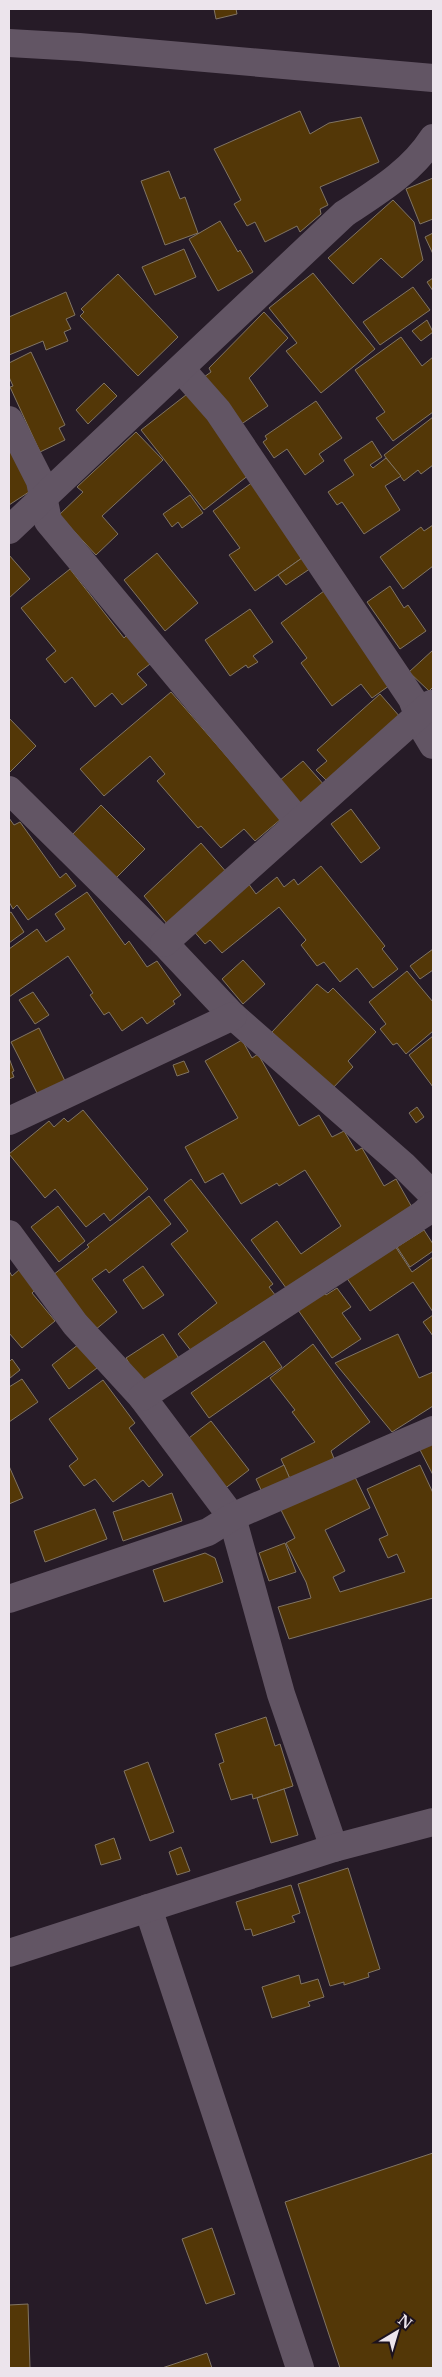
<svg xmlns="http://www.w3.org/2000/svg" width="442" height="2377" font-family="'Libre Baskerville',serif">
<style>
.building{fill:#533707;stroke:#807464}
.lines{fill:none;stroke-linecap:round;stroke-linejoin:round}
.minor{stroke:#625564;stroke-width:28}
</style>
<rect width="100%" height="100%" fill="#261b27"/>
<g class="building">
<path d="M214 9H236L237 14 216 19Z"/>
<path d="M300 111 310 134 329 123 361 117 379 162 320 187 328 205 320 209 321 214 300 232 297 226 265 242 255 222 247 226 234 204 241 200 214 149Z"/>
<path d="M169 171 180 199 185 197 198 233 165 245 141 181Z"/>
<path d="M433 178V219L420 224 406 189Z"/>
<path d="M393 200 414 222 423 260 402 278 381 258 353 284 328 258Z"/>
<path d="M220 221 238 252 240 250 253 272 218 291 189 239Z"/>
<path d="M433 233V254L425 237Z"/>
<path d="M184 249 196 277 155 295 142 267Z"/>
<path d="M313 273 375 349 321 393 286 351 297 343 269 308Z"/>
<path d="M118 274 178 337 138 376 80 316 84 312 81 309Z"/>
<path d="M433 278V291L427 282Z"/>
<path d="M413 287 430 310 380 345 363 322Z"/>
<path d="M66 292 75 315 66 319 71 329 64 332 68 341 46 350 43 341 9 355V317Z"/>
<path d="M264 312 288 338 249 378 268 406 240 425 204 377 211 372 209 368Z"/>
<path d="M427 320 433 332 421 341 412 331Z"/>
<path d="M401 337 422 366 433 357V412L393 441 376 418 385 412 355 370Z"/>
<path d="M31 352 65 425 59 428 65 440 40 452 10 387 13 386 9 377V363Z"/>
<path d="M104 383 117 396 88 424 76 410Z"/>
<path d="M191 391 254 471 204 510 141 430Z"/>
<path d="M316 401 342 438 319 454 324 461 305 475 287 449 274 458 263 442 267 439 265 436Z"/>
<path d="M433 417V465L421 474 418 470 404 481 384 455Z"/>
<path d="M136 432 163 460 102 516 118 534 96 555 59 515 83 492 77 487Z"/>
<path d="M372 441 382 457 370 465 373 468 386 458 401 476 385 486 400 510 364 534 342 502 337 505 328 492 354 475 344 460Z"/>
<path d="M9 444 35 488 9 505Z"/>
<path d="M257 479 309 553 255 591 229 555 240 548 213 511Z"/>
<path d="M190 495 203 513 182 528 178 522 172 527 163 514Z"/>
<path d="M433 525V566L403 589 380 557 421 527 424 531Z"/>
<path d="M157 553 198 603 165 631 124 580Z"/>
<path d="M309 553 317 564 286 585 278 575Z"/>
<path d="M9 555 30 579 9 598Z"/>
<path d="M70 569 124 638 127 635 150 664 137 674 147 685 122 705 112 693 95 707 72 677 65 683 46 659 56 651 21 608Z"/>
<path d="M390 586 404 608 408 605 426 631 400 649 367 602Z"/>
<path d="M328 588 393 683 372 698 361 684 332 706 301 663 307 658 281 623Z"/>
<path d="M250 609 273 642 253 656 258 662 248 668 246 665 230 676 205 640Z"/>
<path d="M433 650V687L429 691 409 672Z"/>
<path d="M171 692 281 819 255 841 244 829 221 848 201 826 198 828 157 781 165 774 150 756 104 796 80 769Z"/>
<path d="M380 694 401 718 327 781 316 770 327 761 317 750Z"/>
<path d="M9 718 36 746 9 773Z"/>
<path d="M303 761 325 786 301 806 279 781Z"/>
<path d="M101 805 145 849 114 880 70 837Z"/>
<path d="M351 809 380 848 361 863 331 824Z"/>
<path d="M9 818 14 825 20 822 60 878 66 873 76 886 28 920 17 905 13 909 9 902Z"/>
<path d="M201 843 228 874 168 925 144 896Z"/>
<path d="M321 866 385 946 382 949 398 969 373 988 357 968 340 982 324 962 317 966 301 945 306 940 279 907 222 953 210 940 205 944 192 929 248 883 256 894 277 877 284 887 294 879 298 885Z"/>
<path d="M87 892 125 945 129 941 147 967 157 961 181 995 173 1001 175 1004 147 1024 142 1017 122 1031 109 1012 104 1015 90 995 93 993 68 956 9 997V949L37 929 46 942 65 929 55 914Z"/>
<path d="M11 912 24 932 9 943V913Z"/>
<path d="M433 949V970L420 979 410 966Z"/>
<path d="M243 960 265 984 243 1004 222 979Z"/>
<path d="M407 971 433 1002V1031L406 1054 397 1043 393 1045 380 1029 386 1024 369 1002Z"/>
<path d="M317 984 328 993 333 988 376 1032 348 1061 353 1067 330 1091 272 1032Z"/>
<path d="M33 992 49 1015 35 1024 19 1000Z"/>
<path d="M39 1028 65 1081 38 1095 11 1042Z"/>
<path d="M433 1036V1087L409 1055Z"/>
<path d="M242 1040 252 1058 258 1054 299 1126 319 1115 332 1137 344 1131 356 1151 362 1148 384 1186 396 1179 414 1211 289 1292 251 1240 277 1221 301 1254 341 1226 305 1170 279 1186 277 1183 241 1204 223 1173 205 1183 185 1147 238 1118 205 1061Z"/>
<path d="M9 1058 14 1071 12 1072 14 1077 9 1079Z"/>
<path d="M184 1061 189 1072 177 1076 173 1065Z"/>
<path d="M417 1107 424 1117 416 1123 409 1113Z"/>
<path d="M83 1110 148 1189 110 1221 104 1213 86 1227 55 1189 45 1198 9 1154 49 1121 54 1127 64 1118 68 1122Z"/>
<path d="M191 1179 273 1284 269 1287 279 1300 235 1326 232 1322 192 1352 178 1334 217 1303 171 1244 188 1231 164 1200Z"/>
<path d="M149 1196 171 1224 109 1273 106 1269 92 1279 117 1312 95 1330 53 1275 89 1247 87 1245Z"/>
<path d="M58 1206 85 1241 59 1262 31 1227Z"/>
<path d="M424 1230 433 1244V1251L410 1267 397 1247Z"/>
<path d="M395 1246 412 1272 433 1257V1312L413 1282 370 1311 346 1277Z"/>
<path d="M143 1266 164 1295 143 1309 123 1280Z"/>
<path d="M20 1269 36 1289 32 1293 55 1321 22 1348 9 1333V1271L12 1276Z"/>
<path d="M337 1288 351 1307 342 1313 361 1339 332 1358 298 1310 324 1292 326 1295Z"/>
<path d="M433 1315V1336L423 1322Z"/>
<path d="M163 1334 180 1360 142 1385 126 1358Z"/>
<path d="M398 1334 419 1378 433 1372V1406L392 1432 335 1363Z"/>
<path d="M264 1341 282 1367 209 1418 191 1393Z"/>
<path d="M79 1344 97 1368 69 1389 52 1365Z"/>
<path d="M313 1344 370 1422 331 1451 335 1461 291 1481 281 1459 315 1442 292 1412 295 1410 270 1378Z"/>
<path d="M12 1359 20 1370 10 1378 9 1362Z"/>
<path d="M22 1379 38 1402 9 1422V1387Z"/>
<path d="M103 1380 135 1423 129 1428 163 1475 149 1487 143 1480 113 1502 95 1479 84 1486 69 1466 78 1459 49 1419Z"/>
<path d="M211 1421 249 1470 223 1490 185 1441Z"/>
<path d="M433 1440V1475L419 1448Z"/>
<path d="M284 1465 290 1479 262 1492 256 1479Z"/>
<path d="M420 1465 433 1493V1598L289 1639 278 1607 311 1598 306 1582 286 1543 295 1538 280 1508 353 1473 370 1508 325 1530 345 1571 333 1577 340 1592 405 1572 397 1554 388 1558 379 1539 388 1535 367 1489Z"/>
<path d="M9 1466 23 1498 9 1504Z"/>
<path d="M172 1493 182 1521 123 1541 113 1512Z"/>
<path d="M95 1509 107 1539 45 1562 34 1531Z"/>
<path d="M285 1543 296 1572 269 1581 259 1553Z"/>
<path d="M205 1553 215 1558 223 1582 164 1602 153 1570Z"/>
<path d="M266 1717 275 1746 280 1744 293 1786 253 1799 252 1794 231 1800 219 1764 224 1762 215 1734Z"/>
<path d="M148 1762 174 1832 150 1841 124 1771Z"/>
<path d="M284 1789 298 1835 271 1843 257 1798Z"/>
<path d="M114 1838 121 1859 101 1865 95 1845Z"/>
<path d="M181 1847 190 1871 177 1875 169 1852Z"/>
<path d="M348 1868 380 1969 368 1973 369 1977 344 1985V1982L330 1986 298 1884Z"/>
<path d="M291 1885 300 1913 292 1916 295 1922 253 1936 251 1929 245 1930 236 1902Z"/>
<path d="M299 1975 301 1984 318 1979 324 1997 308 2002 310 2006 272 2018 262 1987Z"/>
<path d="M433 2153V2368H340L285 2202Z"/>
<path d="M212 2228 235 2294 206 2304 182 2239Z"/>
<path d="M28 2304 30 2368H9V2305Z"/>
<path d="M207 2353 212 2368H162Z"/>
</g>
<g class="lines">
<g class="minor">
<path d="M9 43 79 47 433 78"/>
<path d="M181 369 218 411 412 699 424 730 433 745"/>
<path d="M9 420 40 481 48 521 299 822"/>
<path d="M9 530 344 214C377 192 411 172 433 138"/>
<path d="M9 790 164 943 233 1016 403 1165 433 1195"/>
<path d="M164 943 431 704"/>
<path d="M9 1121 233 1016"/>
<path d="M9 1234 75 1324 142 1397 232 1517 281 1694 334 1848"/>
<path d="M142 1397 423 1214 433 1205"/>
<path d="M9 1599 208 1532 232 1517 433 1430"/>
<path d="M148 1908 300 2368"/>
<path d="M9 1953 334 1848 433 1822"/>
</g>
</g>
<rect width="442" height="2377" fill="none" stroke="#ece4ec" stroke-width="20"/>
<g transform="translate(397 2332) rotate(38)" stroke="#1c121e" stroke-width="4" paint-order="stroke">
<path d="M0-4L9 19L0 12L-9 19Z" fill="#ece4ec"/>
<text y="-8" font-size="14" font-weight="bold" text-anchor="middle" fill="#ece4ec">N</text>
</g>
</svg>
